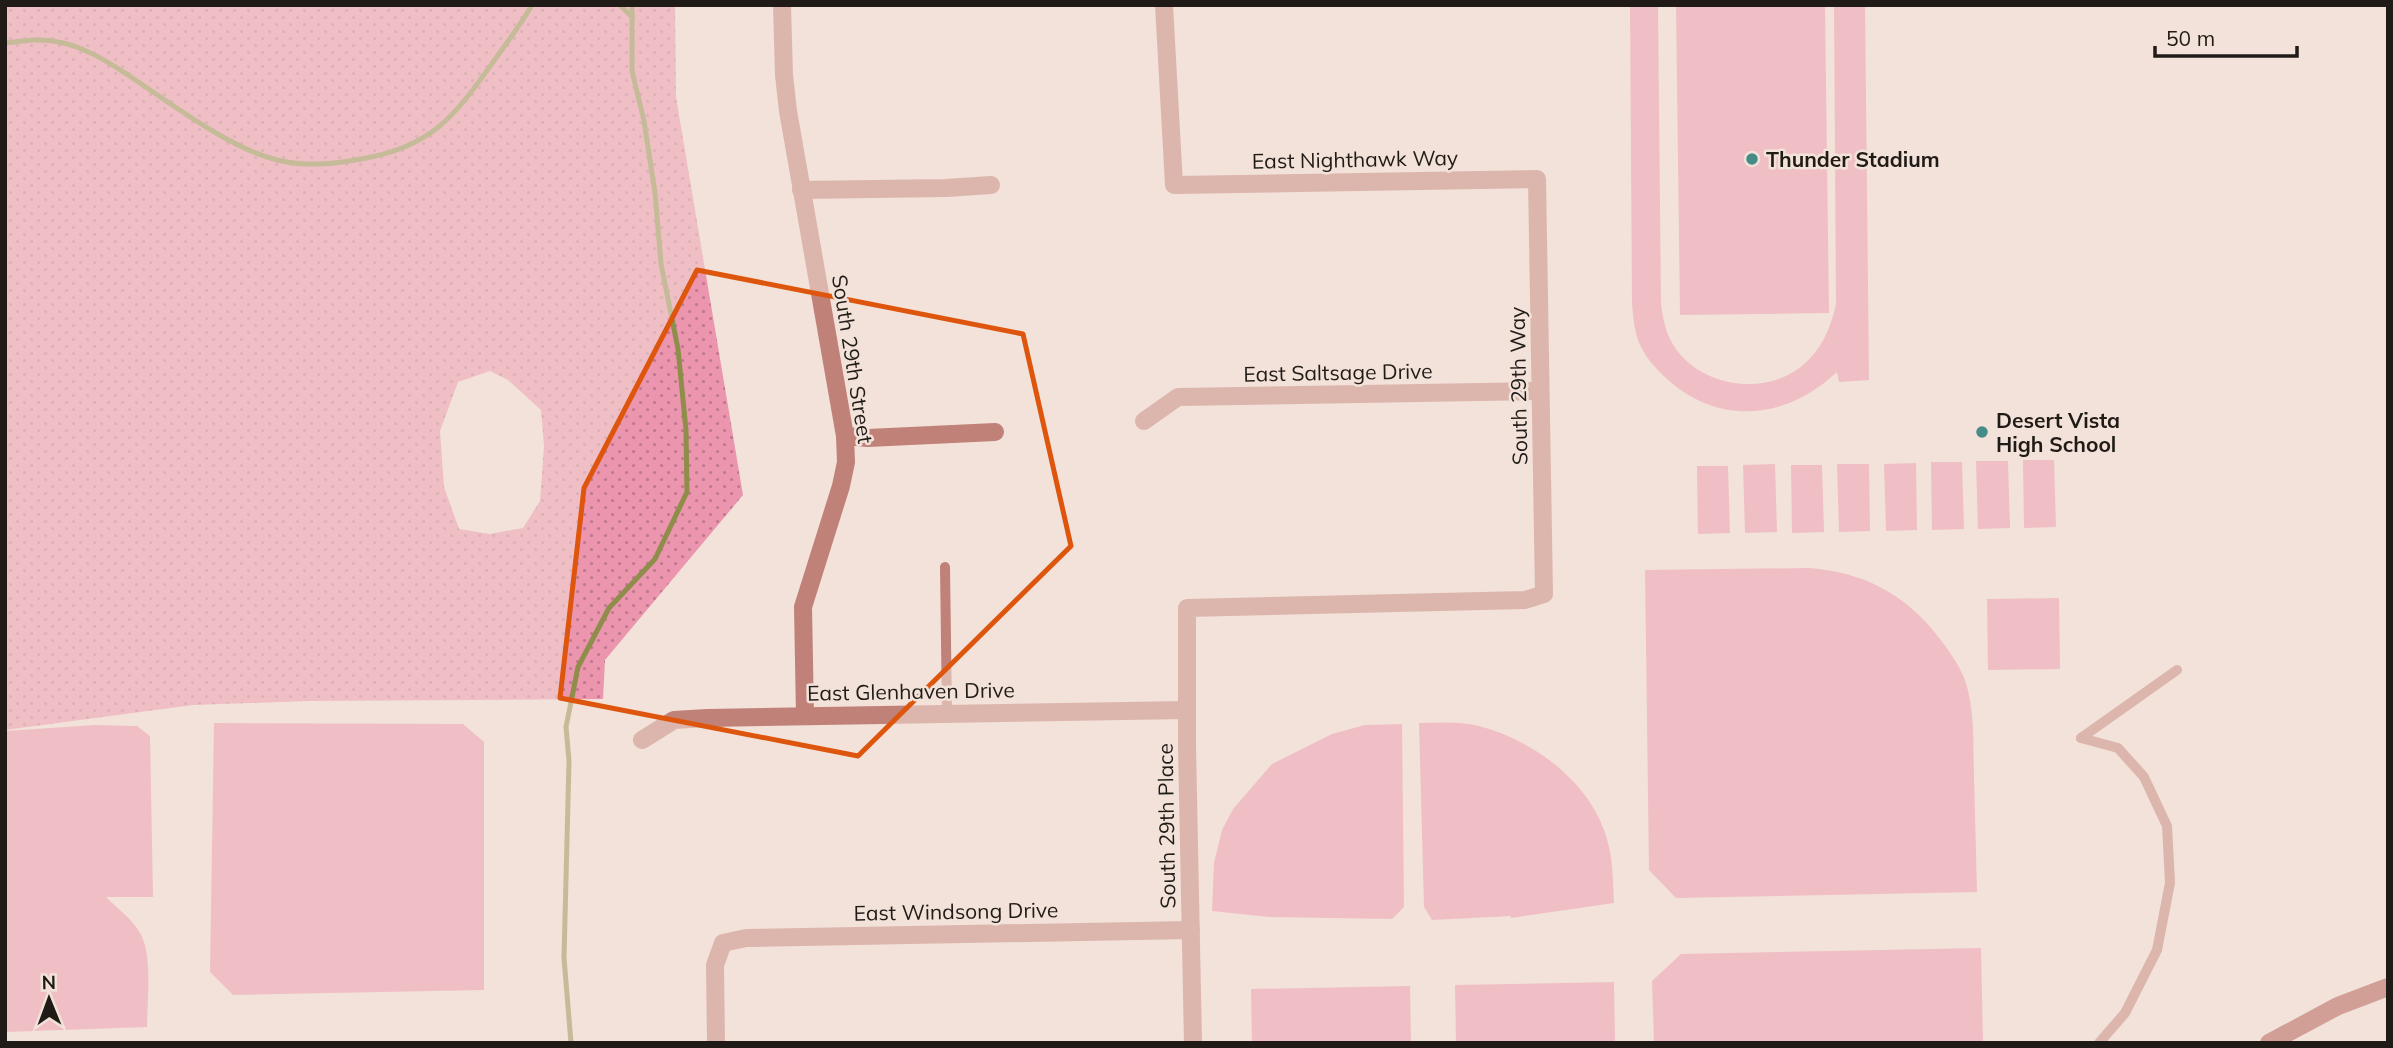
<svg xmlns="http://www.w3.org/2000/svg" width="2393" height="1048" font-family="Mulish,sans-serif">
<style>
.grass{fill:url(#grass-dots);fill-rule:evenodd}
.garden{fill:#ec95ae}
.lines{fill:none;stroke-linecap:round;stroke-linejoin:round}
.stream{stroke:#8e8d4a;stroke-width:5}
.lane{stroke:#c08178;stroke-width:10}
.street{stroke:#c08178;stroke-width:18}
.secondary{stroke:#a84e44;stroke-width:18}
.marked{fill:none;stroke:#de560d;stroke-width:5;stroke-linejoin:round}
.poi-dot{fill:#458c88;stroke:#f2e2d9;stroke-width:2.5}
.labels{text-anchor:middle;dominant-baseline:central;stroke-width:5;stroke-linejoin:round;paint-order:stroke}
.street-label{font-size:21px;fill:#201b17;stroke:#f2e2d9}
.poi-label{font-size:21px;font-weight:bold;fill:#201b17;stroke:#f2e2d9;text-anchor:start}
</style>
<defs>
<pattern id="grass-dots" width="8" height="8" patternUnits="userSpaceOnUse" patternTransform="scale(1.75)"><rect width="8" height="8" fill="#ec95ae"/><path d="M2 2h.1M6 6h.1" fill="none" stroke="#bf798d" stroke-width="1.8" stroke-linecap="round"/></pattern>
</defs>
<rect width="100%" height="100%" fill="#f2e2d9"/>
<path class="grass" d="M5 5H675L676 97 743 495 605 660 603 699 308 701 193 705 5 730ZM490 371 508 380 541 410 544 446 540 501 523 528 490 534 459 529 444 487 440 431 458 382Z"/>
<g class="garden">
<path d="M1630 5H1658L1661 305C1663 317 1665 330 1671 341 1696 387 1764 398 1803 365 1822 349 1831 327 1836 304L1834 5H1865L1869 380 1839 382 1837 372C1787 419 1720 427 1667 379 1655 368 1644 356 1638 340 1634 328 1633 315 1632 303Z"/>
<path d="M1676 5H1825L1829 313 1680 315Z"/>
<path d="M2023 460H2054L2056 527 2024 528Z"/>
<path d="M1976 461H2008L2010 528 1978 529Z"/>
<path d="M1931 462H1962L1964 529 1932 530Z"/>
<path d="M1916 463 1917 530 1886 531 1884 464Z"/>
<path d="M1775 464 1777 532 1745 533 1743 465Z"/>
<path d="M1837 464H1869L1870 531 1839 532Z"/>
<path d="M1791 465H1822L1824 532 1792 533Z"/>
<path d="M1697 466H1728L1730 533 1698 534Z"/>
<path d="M1809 568C1864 572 1907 595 1940 639 1950 652 1959 665 1965 680 1975 711 1973 743 1974 775 1975 814 1976 853 1977 892L1676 898 1649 870 1645 570Z"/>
<path d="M2059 598 2060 669 1988 670 1987 599Z"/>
<path d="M214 723 463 724 484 742V990L233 995 210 972Z"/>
<path d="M1419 723C1439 723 1460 721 1479 726 1533 740 1591 782 1607 839 1613 860 1613 881 1614 903L1511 918V916L1432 920 1424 907Z"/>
<path d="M1402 724 1404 907 1392 919 1269 917 1212 911 1214 863 1222 830 1233 809 1272 764 1332 734 1365 725Z"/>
<path d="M95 725 137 726 150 736 153 897H106C118 909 132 919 140 933 153 954 147 1003 147 1027L5 1032V731Z"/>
<path d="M1981 948 1983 1043H1654L1652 981 1681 954Z"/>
<path d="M1614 982 1615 1043H1456L1455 985Z"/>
<path d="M1410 986 1411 1043H1252L1251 989Z"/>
</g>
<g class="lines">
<g class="stream">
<path d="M620 5 632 17"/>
<path d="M5 43C23 41 41 38 58 42 82 46 105 60 125 73 168 101 228 148 277 160 305 167 333 164 361 159 434 147 456 114 496 58 508 41 521 24 532 5"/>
<path d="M571 1043 564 958 569 761 566 727 578 667 609 608 655 559 687 492 686 430 678 349 661 264 655 193 644 121 632 71V5"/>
</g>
<g class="lane">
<path d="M945 567 947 714"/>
<path d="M2081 738 2118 748 2144 777 2167 826 2170 883 2157 950 2125 1013 2099 1043"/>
<path d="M2081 738 2177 670"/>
</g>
<g class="street">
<path d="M782 5 784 75 788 111 845 436 846 462 841 486 803 607 805 716"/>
<path d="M1164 5 1174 185 1537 179 1544 594 1525 600 1187 608V746L1193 1043"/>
<path d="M801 190 946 188 991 185"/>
<path d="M1144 421 1178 397 1540 391"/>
<path d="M845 436 868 438 995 432"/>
<path d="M642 740 674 720 707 718 1187 710"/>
<path d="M716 1043 715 965 723 943 746 938 1191 930"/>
</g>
<path class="secondary" d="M2269 1043 2338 1006 2388 987"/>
</g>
<path d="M0 0H2393V1048H0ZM697 270 1023 334 1071 546 858 756 560 698 584 488Z" fill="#f2e2d9" fill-opacity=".55" fill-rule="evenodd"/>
<path class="marked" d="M697 270 1023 334 1071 546 858 756 560 698 584 488Z"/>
<g class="poi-dot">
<circle cx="1752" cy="159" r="7"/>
<circle cx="1982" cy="432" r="7"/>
</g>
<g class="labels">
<g class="street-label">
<text transform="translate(1355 159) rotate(-1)">East Nighthawk Way</text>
<text transform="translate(853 359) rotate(81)">South 29th Street</text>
<text transform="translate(1338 372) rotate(-1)">East Saltsage Drive</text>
<text transform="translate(1518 386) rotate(-91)">South 29th Way</text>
<text transform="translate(911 691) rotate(-1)">East Glenhaven Drive</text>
<text transform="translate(1166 826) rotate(-91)">South 29th Place</text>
<text transform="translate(956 911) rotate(-1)">East Windsong Drive</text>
</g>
<g class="poi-label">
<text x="1766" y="159">Thunder Stadium</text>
<text x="1996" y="420">Desert Vista<tspan x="1996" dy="24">High School</tspan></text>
</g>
</g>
<rect width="2393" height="1048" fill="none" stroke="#201b17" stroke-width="14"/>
<g transform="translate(49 999) rotate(359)" stroke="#f2e2d9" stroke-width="5" paint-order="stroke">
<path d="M0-5L12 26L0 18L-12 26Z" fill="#201b17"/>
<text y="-10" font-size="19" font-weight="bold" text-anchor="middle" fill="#201b17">N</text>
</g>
<path d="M2155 46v10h142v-10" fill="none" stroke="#201b17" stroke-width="3.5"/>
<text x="2166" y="46" font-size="21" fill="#201b17" stroke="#f2e2d9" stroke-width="5" paint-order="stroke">50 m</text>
</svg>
